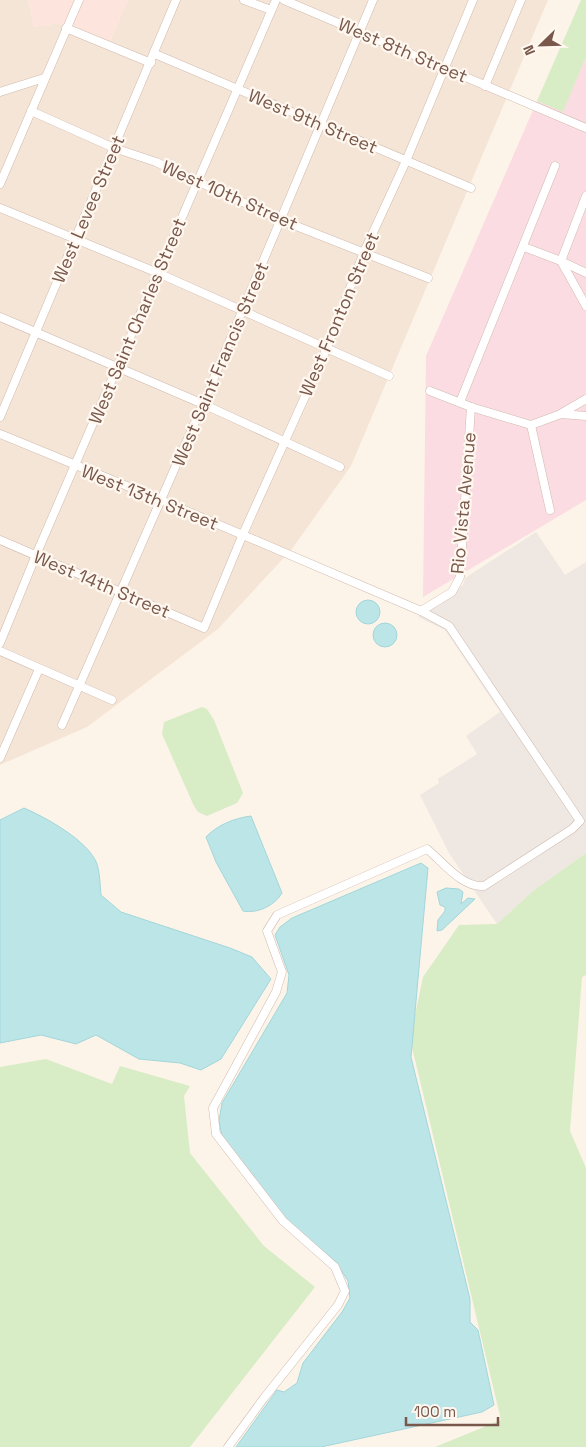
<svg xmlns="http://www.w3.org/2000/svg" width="586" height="1447" font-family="'Space Grotesk',sans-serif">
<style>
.residential{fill:#f5e5d7}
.commercial{fill:#fde4dc}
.industrial{fill:#eee7e2}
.medical{fill:#fbdce2}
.green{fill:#d8ecc6}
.water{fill:#bce5e8;stroke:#a2d6da}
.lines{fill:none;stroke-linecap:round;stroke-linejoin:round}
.minor-casing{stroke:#d0baad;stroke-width:9}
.minor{stroke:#fff;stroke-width:8}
.labels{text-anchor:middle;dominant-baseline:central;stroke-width:4.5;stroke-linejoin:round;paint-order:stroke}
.street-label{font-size:18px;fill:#79584b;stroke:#fff8f0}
</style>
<rect width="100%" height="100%" fill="#fdf4e9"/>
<path class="residential" d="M0 0H28L34 27 58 23 110 42 128 0H548L351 466 292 549 218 629 87 727 0 765Z"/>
<path class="commercial" d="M28 0H128L110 42 58 23 34 27Z"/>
<path class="industrial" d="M536 532 565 575 586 562V853L533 891 497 924 449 853 420 795 439 783 438 779 477 754 466 736 500 712 445 630 418 617 463 585 465 578Z"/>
<path class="medical" d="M586 57V500L423 597 426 356 537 101 563 111Z"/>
<g class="green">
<path d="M581 0H586V57L563 112 537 101Z"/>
<path d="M202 707 207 709 214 720 243 793 237 803 207 816 198 812 194 806 162 734 164 722Z"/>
<path d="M586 853V975L582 977 570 1131 586 1168V1447H435L501 1420 410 1039 423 977 459 925 497 924 533 891Z"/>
<path d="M46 1059 112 1084 120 1066 190 1086 184 1096 190 1153 264 1246 315 1287 190 1447H0V1067Z"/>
</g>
<g class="water">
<circle cx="368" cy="612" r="12"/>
<circle cx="385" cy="635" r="12"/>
<path d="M24 808C45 817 89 841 97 864 100 873 100 885 101 895L121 912 230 948 252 957 271 979 221 1059 201 1070 180 1063 139 1059 96 1035 76 1044 41 1035 0 1043V820Z"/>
<path d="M251 816 282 893C275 905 258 914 243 911L216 862 206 837C217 825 235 818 251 816Z"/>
<path d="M421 863 428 868 411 1057 470 1299V1322L478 1330 494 1405 482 1412 321 1447H236L277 1390 284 1392 297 1383 303 1363 342 1312 350 1298 348 1281 336 1262 286 1220 222 1136 219 1121 222 1103 287 993 289 975 275 935 280 927 292 918Z"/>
<path d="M446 888 459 889 463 892 461 904 468 898 475 899 442 930 437 931 438 920 445 911V907L440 905 437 892Z"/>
</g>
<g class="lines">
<defs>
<g id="minor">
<path d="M244 0 271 10"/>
<path d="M284 0 586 128"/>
<path d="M66 28 151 63"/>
<path d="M155 54 471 188"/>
<path d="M485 86 521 0"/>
<path d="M0 92 44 78"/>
<path d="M31 111 114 148 156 162 281 220 428 278"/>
<path d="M0 184 79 0"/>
<path d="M586 196 561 261 586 273"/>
<path d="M0 208 158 273 389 376"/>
<path d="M524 247 561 261 586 306"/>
<path d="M0 317 203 404 340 467"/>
<path d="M430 391 471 407 531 425 561 414 586 416"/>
<path d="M460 402 555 166"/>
<path d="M562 413 586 399"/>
<path d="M0 417 176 0"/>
<path d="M531 425 550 510"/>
<path d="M0 434 161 500 421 611 449 626 580 821 572 829 484 886C462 888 443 862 427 849L277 915 267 931 282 972 276 992 213 1108 216 1134 283 1221 335 1267 345 1291 338 1305 264 1398 228 1447"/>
<path d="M0 540 204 628 243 534 326 350 364 252 406 161 473 0"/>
<path d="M421 611 452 592 460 577 471 407"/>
<path d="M0 643 36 555 276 0"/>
<path d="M0 651 112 700"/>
<path d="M62 725 203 404 373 0"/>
<path d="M0 758 39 669"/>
</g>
</defs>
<use href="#minor" class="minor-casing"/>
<use href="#minor" class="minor"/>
</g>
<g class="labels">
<g class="street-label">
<text transform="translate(403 50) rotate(23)">West 8th Street</text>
<text transform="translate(313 121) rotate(23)">West 9th Street</text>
<text transform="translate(230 195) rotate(24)">West 10th Street</text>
<text transform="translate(88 209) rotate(-67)">West Levee Street</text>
<text transform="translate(339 314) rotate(-67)">West Fronton Street</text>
<text transform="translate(137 321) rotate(-67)">West Saint Charles Street</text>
<text transform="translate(220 364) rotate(-67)">West Saint Francis Street</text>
<text transform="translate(150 497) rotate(22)">West 13th Street</text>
<text transform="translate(463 503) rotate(-85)">Rio Vista Avenue</text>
<text transform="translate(102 584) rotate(23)">West 14th Street</text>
</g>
</g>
<g transform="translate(541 45) rotate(247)" stroke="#fff8f0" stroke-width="4" paint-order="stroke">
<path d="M0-4L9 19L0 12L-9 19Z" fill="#79584b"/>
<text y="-8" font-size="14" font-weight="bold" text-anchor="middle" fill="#79584b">N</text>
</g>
<path d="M406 1417v8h92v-8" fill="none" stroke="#79584b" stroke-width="2.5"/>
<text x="414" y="1417" font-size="15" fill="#79584b" stroke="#fff8f0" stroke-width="4" paint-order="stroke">100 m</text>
</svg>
